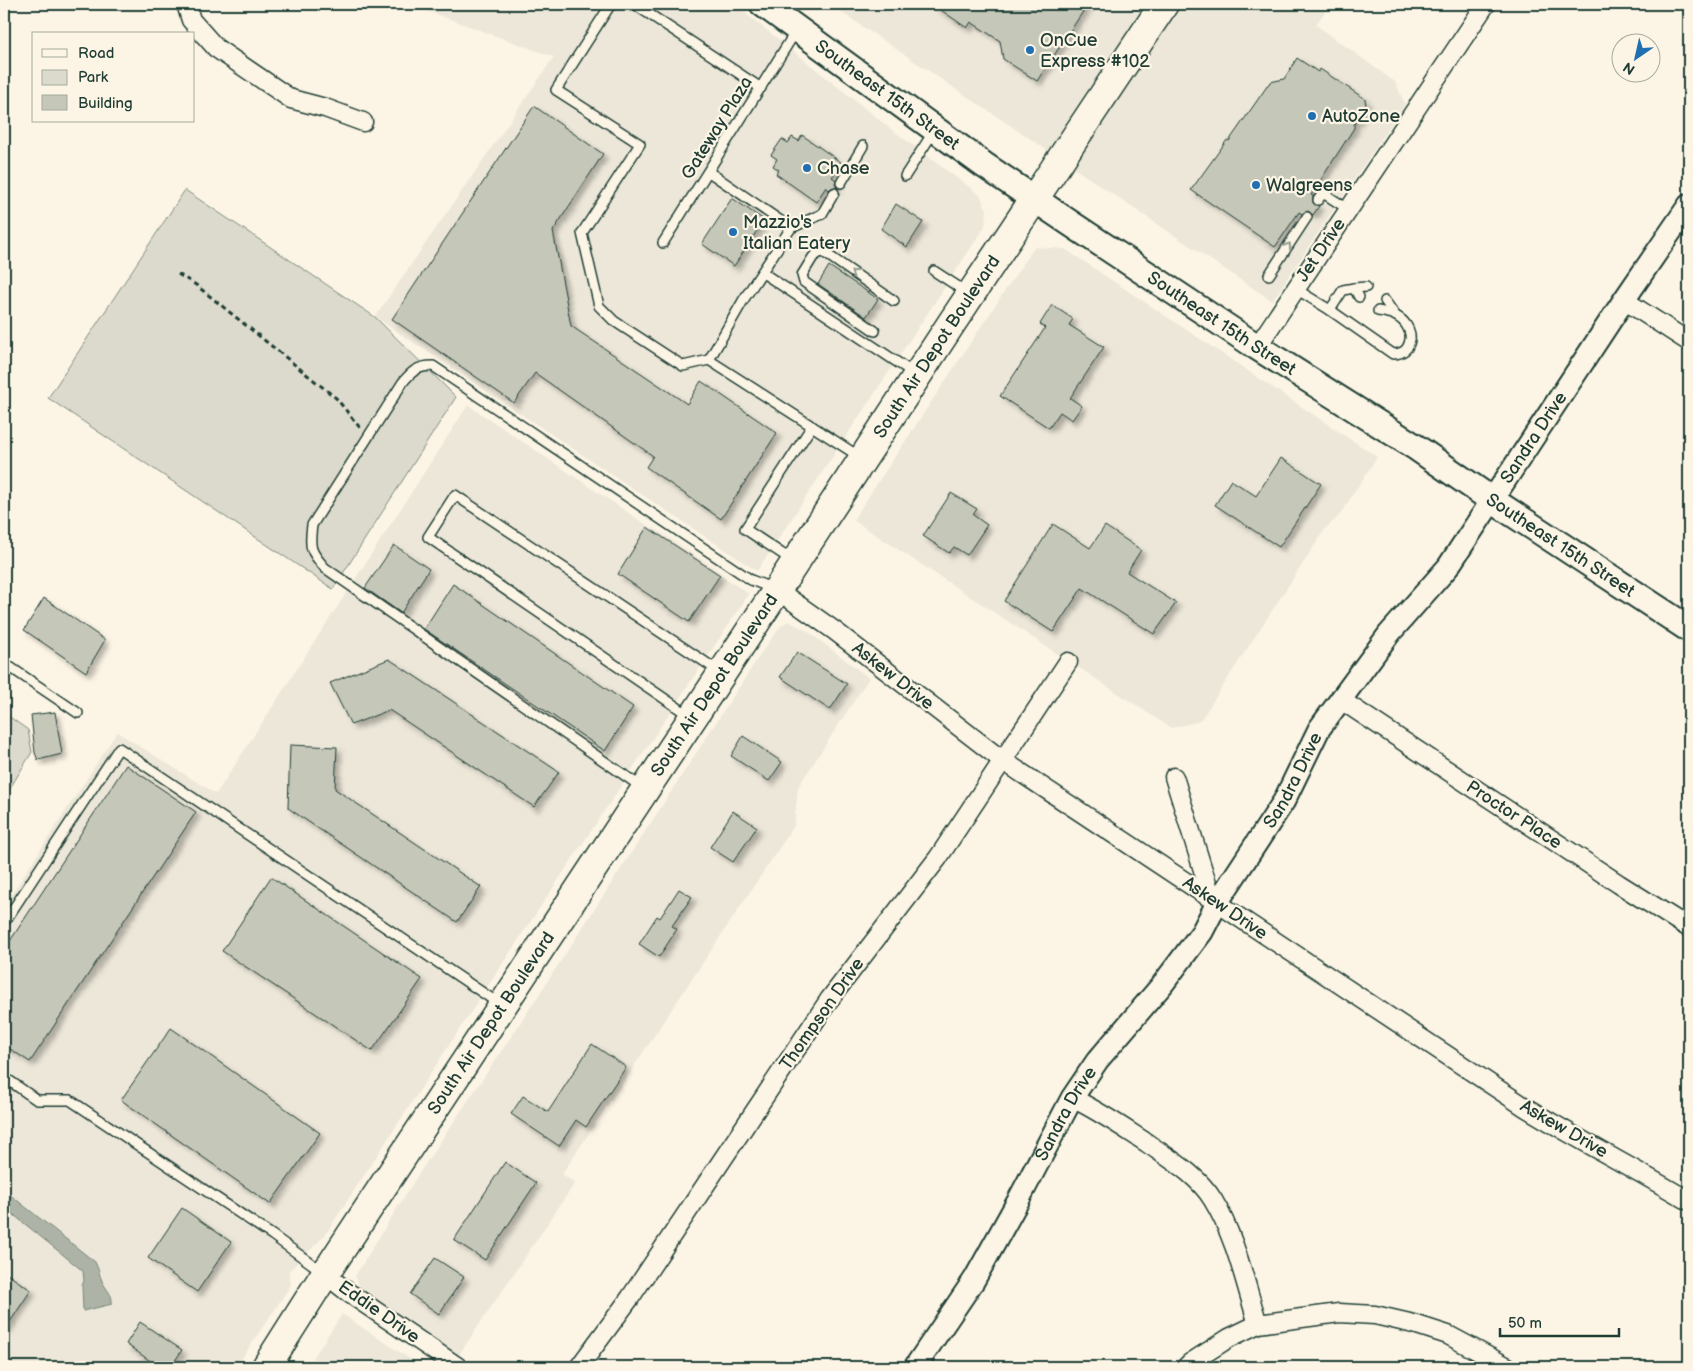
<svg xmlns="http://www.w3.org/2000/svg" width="1693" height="1371" font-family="'Balsamiq Sans',sans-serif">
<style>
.built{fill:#ece7d8}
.green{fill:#dcdacc;stroke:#7e8c80}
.water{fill:#aeb3a7;stroke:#758479}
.building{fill:#c5c7b9;stroke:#1f3d34;filter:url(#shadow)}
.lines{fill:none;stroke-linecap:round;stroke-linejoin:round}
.service-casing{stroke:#1f3d34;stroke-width:12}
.minor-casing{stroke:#1f3d34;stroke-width:21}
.tertiary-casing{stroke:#1f3d34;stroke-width:25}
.secondary-casing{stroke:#1f3d34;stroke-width:29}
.primary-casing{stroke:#1f3d34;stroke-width:31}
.path{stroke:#1f3d34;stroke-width:3;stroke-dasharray:5 4;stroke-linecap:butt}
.service{stroke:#fcf5e5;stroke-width:9}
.minor{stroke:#fcf5e5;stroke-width:18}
.tertiary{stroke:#fcf5e5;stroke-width:21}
.secondary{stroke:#fcf5e5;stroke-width:25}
.primary{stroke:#fcf5e5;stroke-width:28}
.oneway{stroke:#8e998c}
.poi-dot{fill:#1f6fb2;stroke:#fcf5e5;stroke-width:2}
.labels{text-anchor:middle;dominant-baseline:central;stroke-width:4.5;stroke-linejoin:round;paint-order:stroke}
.poi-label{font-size:18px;fill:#1f3d34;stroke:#fcf5e5;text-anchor:start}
.street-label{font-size:18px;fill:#1f3d34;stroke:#fcf5e5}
</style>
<defs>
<filter id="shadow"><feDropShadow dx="4.5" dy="4.5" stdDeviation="2.5" flood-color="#0004"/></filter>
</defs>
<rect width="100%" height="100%" fill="#fcf5e5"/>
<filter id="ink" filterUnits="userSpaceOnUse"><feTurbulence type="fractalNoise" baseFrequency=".02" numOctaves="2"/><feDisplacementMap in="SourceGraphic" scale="10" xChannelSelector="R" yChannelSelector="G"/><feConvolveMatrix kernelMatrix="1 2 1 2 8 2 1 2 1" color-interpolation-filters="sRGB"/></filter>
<g filter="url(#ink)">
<g class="built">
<path d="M408 4H734L892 130 980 195 987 210 986 221 984 228 757 571 375 317 554 57Z"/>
<path d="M829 4H1330L1316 25 1395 82 1405 104 1272 301Z"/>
<path d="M1034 247 1065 249 1377 457 1339 516 1326 528 1200 721 1171 728 853 520Z"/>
<path d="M468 405 749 594 493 978 325 1235 289 1271 291 1285 236 1367H4V1207L83 1271 84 1281 82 1285 83 1311 112 1304 111 1293 102 1282V1276L95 1262 4 1190V906L117 732 216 794Z"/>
<path d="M788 621 806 630 869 678 798 787 794 826 562 1174 575 1183 458 1356 361 1291 355 1276 416 1178 525 1016 764 649 781 626Z"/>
<path d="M342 1314 422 1367H307Z"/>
</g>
<g class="green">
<path d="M185 190 375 317 456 397 333 589 48 398Z"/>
<path d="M4 713 28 730 32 752 4 798Z"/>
</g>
<path class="water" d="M4 1190 95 1262C98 1268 100 1275 102 1281 106 1290 113 1293 112 1304L83 1311 82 1285 84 1281 83 1271 4 1207Z"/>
<g class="building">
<path d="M932 4H1088L1037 81 1003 59 1000 41 971 22 967 28Z"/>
<path d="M1297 58 1318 72 1320 69 1365 99 1366 107 1354 124V128L1311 195 1313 196V203L1319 206 1313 215 1308 211 1302 214 1299 212 1275 247 1191 190 1227 140 1229 141 1270 82 1284 79Z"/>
<path d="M534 106 603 154 553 231 571 326 687 404 701 381 777 433 721 519 646 467 653 456 535 373 514 403 392 319Z"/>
<path d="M802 135 842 163 832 177 836 180 835 183 837 188 833 187 829 190 826 187 816 202 776 174 779 170 773 166 777 159 771 155 782 139 788 143 792 137 799 141Z"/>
<path d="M732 198 764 220 734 266 702 244Z"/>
<path d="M896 204 923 222 907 247 881 229Z"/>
<path d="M829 266 878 299 866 317 818 284Z"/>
<path d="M1052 305 1073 319 1069 325 1104 347 1070 398 1082 406 1072 420 1060 412 1049 428 1000 396 1045 328 1040 324Z"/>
<path d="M1281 458 1321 484 1279 547 1215 505 1231 480 1256 496Z"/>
<path d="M951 493 977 509 973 515 987 525 967 555 954 547 949 553 923 536Z"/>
<path d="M1053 524 1090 548 1105 526 1141 550 1127 572 1176 603 1154 634 1082 588 1053 632 1004 601Z"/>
<path d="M647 527 720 575 689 622 618 574Z"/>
<path d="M394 545 429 569 401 613 365 588Z"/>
<path d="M453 584 633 707 605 751 424 629Z"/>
<path d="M44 598 105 640 86 672 24 630Z"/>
<path d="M797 652 847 684 830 710 780 677Z"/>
<path d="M389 659 559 772 534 807 389 710 351 725 330 683Z"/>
<path d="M55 712 62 754 38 760 35 753 31 715Z"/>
<path d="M743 736 782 762 769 781 731 756Z"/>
<path d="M290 745 337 747 335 789 481 887 457 922 288 808Z"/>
<path d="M126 765 196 812 30 1062 4 1045V950Z"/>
<path d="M733 811 757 827 733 862 710 847Z"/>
<path d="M271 877 422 979 372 1051 222 951Z"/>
<path d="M679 889 692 897 672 926 677 929 659 957 639 944 657 916 660 918Z"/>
<path d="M171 1028 320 1133 270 1204 121 1100Z"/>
<path d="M592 1044 626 1067 586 1127 576 1120 559 1146 511 1114 523 1096 548 1112Z"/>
<path d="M505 1162 536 1183 485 1260 454 1240Z"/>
<path d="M182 1208 231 1242 197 1292 148 1258Z"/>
<path d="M435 1258 464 1277 439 1314 410 1294Z"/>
<path d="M4 1272 31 1290 4 1331Z"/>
<path d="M140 1322 182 1350 171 1367H159L126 1344Z"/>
</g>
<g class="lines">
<defs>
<g id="service">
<path d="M611 4 556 90 640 144 582 233 599 306 614 321 683 366 709 360 860 457"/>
<path d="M634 4 761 88"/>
<path d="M709 172 791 228"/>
<path d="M905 176 934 131"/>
<path d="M841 183 863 146"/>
<path d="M1318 200 1323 193 1348 209"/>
<path d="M663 243 796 31"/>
<path d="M934 271 968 293"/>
<path d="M763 273 915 374"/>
<path d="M1269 275 1307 217"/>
<path d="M1354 288 1366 287"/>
<path d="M1296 289 1330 310 1393 354C1399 354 1403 353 1407 348 1415 335 1407 321 1394 315 1389 313 1383 312 1378 311"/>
<path d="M1385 301 1395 315"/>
<path d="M1330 310 1343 290 1354 288 1359 297"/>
<path d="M875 331 804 282 802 275 813 257 822 251 894 301"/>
<path d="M709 360 744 299 791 228 822 214 834 193"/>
<path d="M793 561 745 529 812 426"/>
<path d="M4 663 78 713"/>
<path d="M690 716 428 537 455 495 720 672"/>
<path d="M643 788 325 568C310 551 309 548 312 525L403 382C412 371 418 366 433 366L751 580 774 589"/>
<path d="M4 923 119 748 501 1005"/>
<path d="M4 1077 37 1100H70L272 1235 323 1272"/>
</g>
<g id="minor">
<path d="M186 4 191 20 216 48 291 99 325 108 363 122"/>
<path d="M1624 300 1689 342"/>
<path d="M1257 347 1486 4"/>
<path d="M777 590 835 631 1002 760 1525 1107C1579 1140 1635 1169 1689 1201"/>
<path d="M1341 700 1619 884 1689 928"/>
<path d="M1174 777 1212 899"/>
<path d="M1072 1098C1099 1111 1122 1127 1147 1143 1170 1159 1198 1175 1213 1200 1236 1238 1245 1283 1258 1324"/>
<path d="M325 1274 349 1293 458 1367"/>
<path d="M579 1367 630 1298 829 1000 938 858 1068 662"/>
<path d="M1186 1367 1190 1363 1229 1338 1258 1324 1339 1313 1375 1315 1414 1324 1448 1335 1508 1367"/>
</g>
<g id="tertiary">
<path id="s1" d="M915 1367 974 1280 1018 1201 1072 1098 1097 1061 1162 985 1202 932 1217 903 1284 801 1319 729 1389 634 1448 567 1624 300 1689 205"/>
</g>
<g id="secondary">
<path id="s2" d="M763 4 984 165 1070 223 1257 347 1417 448 1492 500 1689 629"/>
</g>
<g id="primary">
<path id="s3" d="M266 1367 325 1274 777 590 951 324 1164 4"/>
</g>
</defs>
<use href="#service" class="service-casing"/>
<use href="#minor" class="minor-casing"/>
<use href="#tertiary" class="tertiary-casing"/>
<use href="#secondary" class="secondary-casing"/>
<use href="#primary" class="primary-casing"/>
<path class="path" d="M178 274 196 285 336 398 361 429"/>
<use href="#service" class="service"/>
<use href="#minor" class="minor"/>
<use href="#tertiary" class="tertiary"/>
<use href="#secondary" class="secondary"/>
<use href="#primary" class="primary"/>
</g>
<defs><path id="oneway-chevron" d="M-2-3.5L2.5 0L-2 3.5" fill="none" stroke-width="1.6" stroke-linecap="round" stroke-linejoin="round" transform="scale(1.25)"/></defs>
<g class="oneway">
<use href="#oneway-chevron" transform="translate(1288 246) rotate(-57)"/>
<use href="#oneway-chevron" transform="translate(854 273) rotate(-145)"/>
</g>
</g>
<g class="poi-dot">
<circle cx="1030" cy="50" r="5"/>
<circle cx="1312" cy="116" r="5"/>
<circle cx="807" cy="168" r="5"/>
<circle cx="1256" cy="185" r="5"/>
<circle cx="733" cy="232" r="5"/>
</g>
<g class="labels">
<g class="poi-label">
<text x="1040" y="40">OnCue<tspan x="1040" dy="21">Express #102</tspan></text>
<text x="1322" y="116">AutoZone</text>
<text x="817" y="168">Chase</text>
<text x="1266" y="185">Walgreens</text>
<text x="743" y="222">Mazzio's<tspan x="743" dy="21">Italian Eatery</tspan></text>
</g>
<g class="street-label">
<text stroke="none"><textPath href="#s2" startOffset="154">Southeast 15th Street</textPath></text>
<text transform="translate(717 128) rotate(-58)">Gateway Plaza</text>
<text transform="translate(1321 250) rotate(-56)">Jet Drive</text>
<text stroke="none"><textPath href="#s2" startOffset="559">Southeast 15th Street</textPath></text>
<text stroke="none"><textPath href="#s3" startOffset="1221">South Air Depot Boulevard</textPath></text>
<text stroke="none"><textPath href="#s1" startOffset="1120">Sandra Drive</textPath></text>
<text stroke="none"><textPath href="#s2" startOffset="964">Southeast 15th Street</textPath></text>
<text transform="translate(893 676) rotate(38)">Askew Drive</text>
<text stroke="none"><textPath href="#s3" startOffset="816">South Air Depot Boulevard</textPath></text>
<text stroke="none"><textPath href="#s1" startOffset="700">Sandra Drive</textPath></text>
<text transform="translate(1514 815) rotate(33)">Proctor Place</text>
<text transform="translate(1225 908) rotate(34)">Askew Drive</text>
<text transform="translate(822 1014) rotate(-55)">Thompson Drive</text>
<text stroke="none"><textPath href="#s3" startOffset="411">South Air Depot Boulevard</textPath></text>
<text stroke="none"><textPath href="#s1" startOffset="295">Sandra Drive</textPath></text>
<text transform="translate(1564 1129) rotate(30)">Askew Drive</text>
<text transform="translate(379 1312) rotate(35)">Eddie Drive</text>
</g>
</g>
<rect width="1693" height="1371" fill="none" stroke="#fcf5e5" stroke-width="20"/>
<rect x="10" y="10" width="1673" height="1351" fill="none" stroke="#1f3d34" stroke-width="2" filter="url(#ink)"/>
<rect x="32" y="32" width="162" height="90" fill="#fcf5e5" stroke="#a4ab9e"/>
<rect x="42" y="49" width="25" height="8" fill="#fcf5e5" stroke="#a4ab9e"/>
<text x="78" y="58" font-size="15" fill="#1f3d34">Road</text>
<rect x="42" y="70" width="25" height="15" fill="#dcdacc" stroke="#a4ab9e"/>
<text x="78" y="82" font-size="15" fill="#1f3d34">Park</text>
<rect x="42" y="95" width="25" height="15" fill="#c5c7b9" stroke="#a4ab9e"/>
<text x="78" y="108" font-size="15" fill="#1f3d34">Building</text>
<g transform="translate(1636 58) rotate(214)"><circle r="24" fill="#fcf5e5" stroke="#a4ab9e"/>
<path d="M0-4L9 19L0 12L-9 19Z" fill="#1f6fb2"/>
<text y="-8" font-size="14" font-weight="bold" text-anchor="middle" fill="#1f3d34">N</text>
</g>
<path d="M1500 1328v8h119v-8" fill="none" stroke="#1f3d34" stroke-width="2.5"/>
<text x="1508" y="1328" font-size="15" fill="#1f3d34" stroke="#fcf5e5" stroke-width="4" paint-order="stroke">50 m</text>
</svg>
